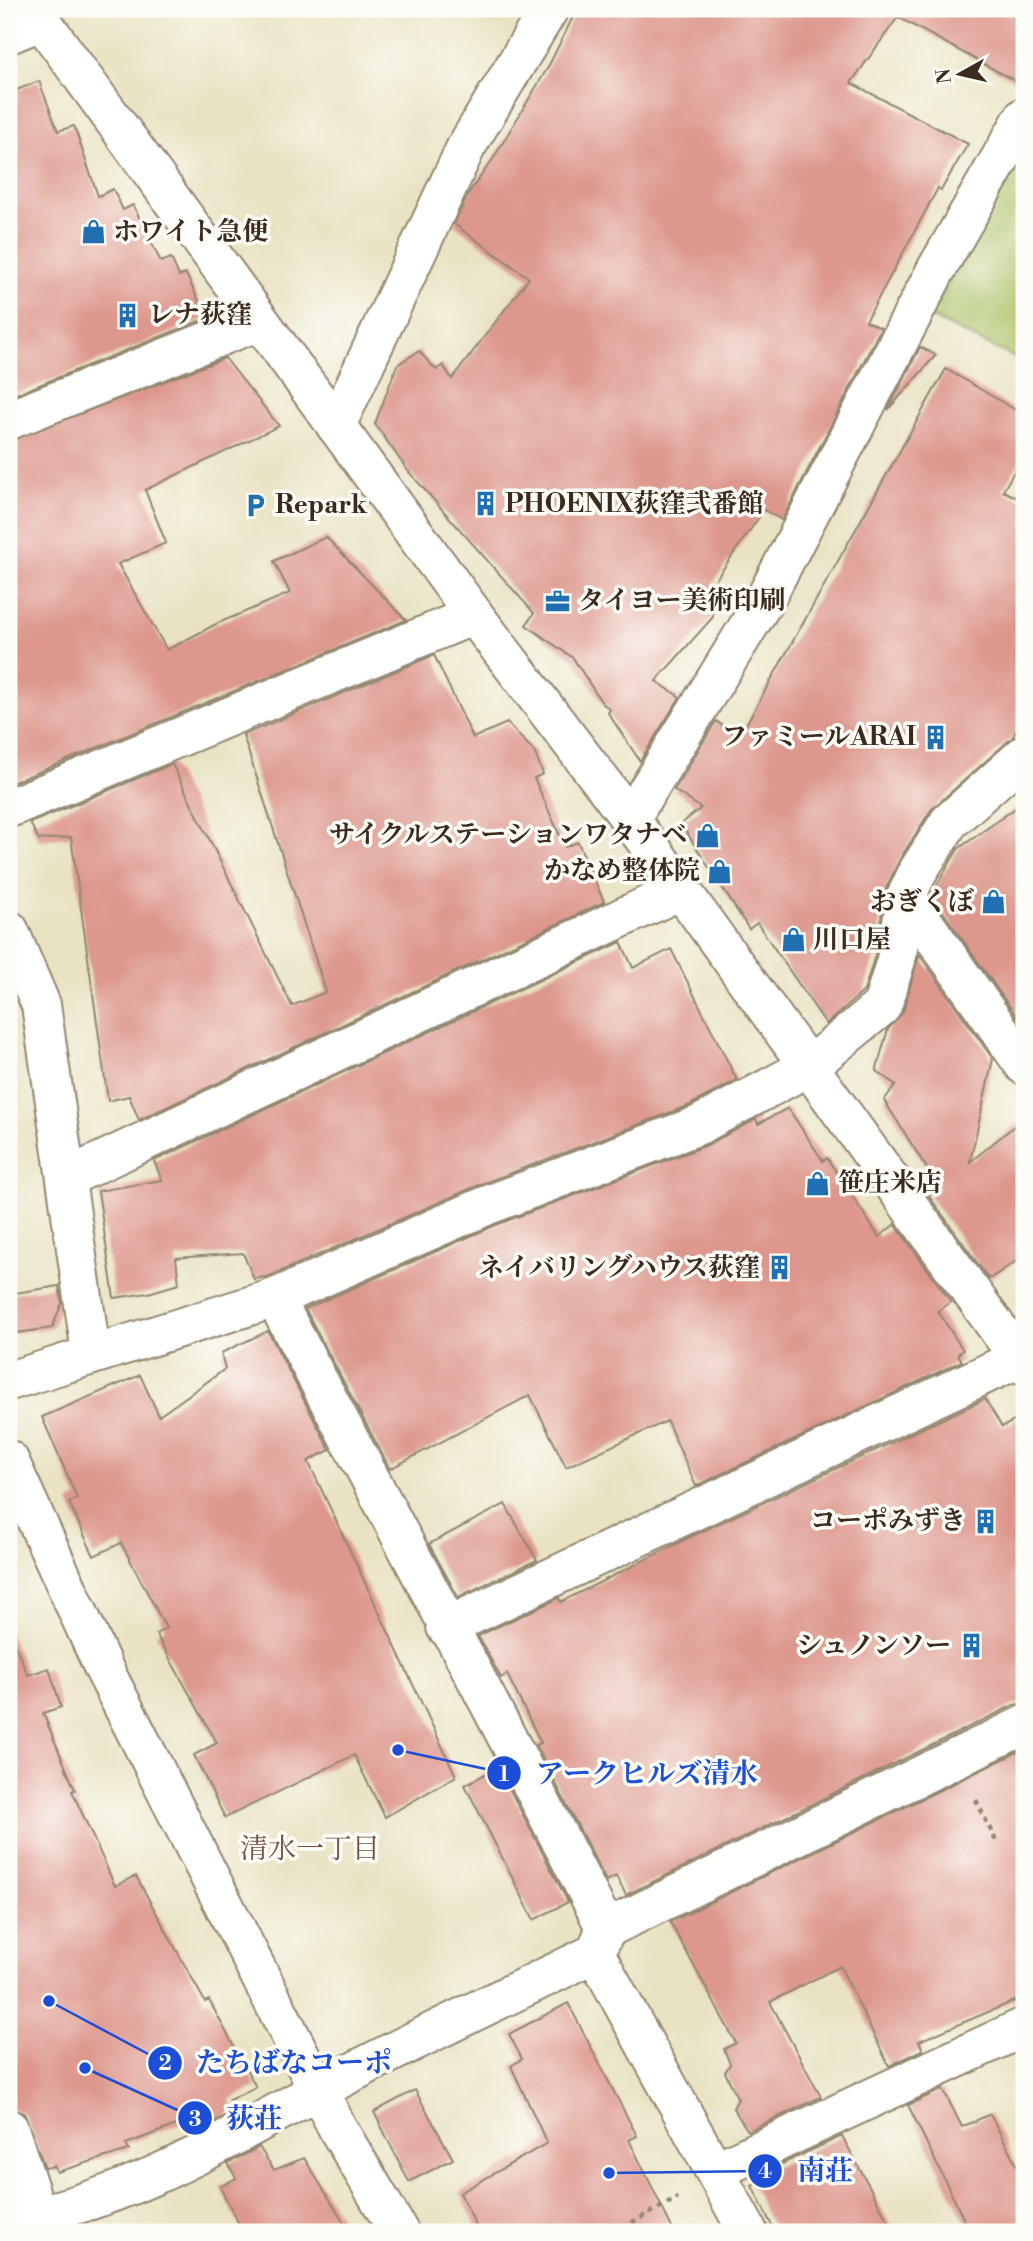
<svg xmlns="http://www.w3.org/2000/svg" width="1033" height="2241" font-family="'Libre Bodoni','Noto Serif JP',serif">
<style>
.green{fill:#acc267;stroke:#747642;stroke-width:2}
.building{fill:#dd978c}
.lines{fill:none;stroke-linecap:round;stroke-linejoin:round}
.minor-casing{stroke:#928670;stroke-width:42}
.path{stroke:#928670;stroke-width:4.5;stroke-dasharray:5 5;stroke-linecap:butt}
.minor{stroke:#fff;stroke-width:38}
.labels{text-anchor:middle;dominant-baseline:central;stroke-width:7;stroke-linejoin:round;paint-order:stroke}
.poi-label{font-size:26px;font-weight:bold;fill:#3b2a1e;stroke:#fdfcf7;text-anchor:start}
.neighbourhood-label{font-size:28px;fill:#745044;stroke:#fdfcf7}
.leader{fill:none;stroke:#1d4ed8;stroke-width:2.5}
.callout-dot{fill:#1d4ed8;stroke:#fdfcf7;stroke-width:2.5}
.mark-label{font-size:21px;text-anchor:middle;font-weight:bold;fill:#fff}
.callout-label{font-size:28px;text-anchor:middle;font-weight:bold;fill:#1d4ed8;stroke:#fdfcf7;stroke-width:7;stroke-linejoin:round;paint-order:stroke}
</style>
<rect width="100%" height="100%" fill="#fdfcf7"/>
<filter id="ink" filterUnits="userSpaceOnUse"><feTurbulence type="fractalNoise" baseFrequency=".0143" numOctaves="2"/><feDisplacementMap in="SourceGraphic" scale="14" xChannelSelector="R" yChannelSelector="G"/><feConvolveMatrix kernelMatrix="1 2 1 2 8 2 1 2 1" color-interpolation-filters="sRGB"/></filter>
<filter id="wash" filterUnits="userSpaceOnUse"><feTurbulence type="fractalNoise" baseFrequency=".00686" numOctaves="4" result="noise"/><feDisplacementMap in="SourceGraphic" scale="28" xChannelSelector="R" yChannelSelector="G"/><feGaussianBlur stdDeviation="1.57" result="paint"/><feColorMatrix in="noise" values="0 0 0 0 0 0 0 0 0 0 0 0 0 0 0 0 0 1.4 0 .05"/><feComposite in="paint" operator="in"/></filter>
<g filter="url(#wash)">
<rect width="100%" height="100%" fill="#e9e3c3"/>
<path class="green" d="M1024 150V362L930 317Z"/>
<g id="blocks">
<g class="building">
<path d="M577 9H1024V86L898 17 851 83 968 144 941 190 938 188 866 321 881 328 782 520 764 510 714 582 727 592 712 609 713 617 656 681 680 697 640 761 608 713 610 709 602 703 573 658 526 625 534 613 408 471 375 424 397 365 419 351 436 370 443 365 452 379 529 278 454 224 470 191 493 159 547 69Z"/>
<path d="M39 81 58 131 74 126 98 196 113 189 123 210 133 205 161 262 171 258 179 276 186 274 207 318 9 397V93Z"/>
<path d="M920 347 936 355 888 410Z"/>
<path d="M225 358 279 426 145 490 166 543 118 564 167 650 216 624 290 593 274 561 326 537 406 620 9 784V441Z"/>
<path d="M946 369 1024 415V454L1003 491 1024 501V713L1013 737 931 810 900 859 886 888 875 955 864 991 826 1024 757 923 749 929 681 824 701 808 674 790 716 721 739 737Z"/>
<path d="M434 655 473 738 507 723 534 751 543 774 534 778 565 847 578 842 604 902 139 1120 129 1096 108 1101 71 837 39 840 30 823 172 764 292 1006 326 992 243 735Z"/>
<path d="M1024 802V1013L1017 1017 931 895 958 849Z"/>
<path d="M621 942 633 968 671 949 737 1080 690 1105 479 1185 270 1276 254 1279 243 1253 176 1258 179 1284 148 1293 114 1298 98 1191 162 1180 154 1161Z"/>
<path d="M919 954 993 1059 970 1162 1024 1118V1256L989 1279 929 1196 939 1188 884 1100 896 1085 876 1071 888 1029 903 1012Z"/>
<path d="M788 1108 823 1161 827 1158 879 1237 895 1224 951 1302 938 1311 963 1350 958 1354 962 1361 696 1486 667 1421 566 1467 530 1395 390 1469 305 1309 496 1225 707 1145 756 1119 758 1124Z"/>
<path d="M59 1286 62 1303 52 1328 9 1334V1294Z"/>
<path d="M268 1331 330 1450 308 1461 456 1776 385 1817 354 1755 225 1818 194 1755 217 1743 156 1634 166 1628 121 1543 94 1556 69 1503 77 1498 42 1417 140 1375 159 1416 225 1369 221 1353Z"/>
<path d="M985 1399 1002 1427 1024 1416V1703L1014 1705 626 1895 616 1876 606 1881 536 1745 541 1743 507 1674 501 1678 478 1636 559 1598 561 1602 692 1536Z"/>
<path d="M505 1504 537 1560 458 1597 429 1544Z"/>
<path d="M9 1632 28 1675 49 1668 61 1707 43 1713 75 1790 72 1791 115 1886 136 1876 205 2002 209 2000 256 2087 229 2100 236 2110 208 2125 203 2115 126 2144 129 2150 57 2172 54 2166 45 2168 24 2113 9 2108Z"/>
<path d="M1024 1749V1997L919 2041 923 2050 889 2066 840 1966 770 2002 821 2097 748 2131 733 2108 738 2099 725 2072 730 2064 724 2049 736 2043 670 1922Z"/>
<path d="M498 1767 568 1902 534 1920 465 1785Z"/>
<path d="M568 2003 637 2136 629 2140 674 2232H479L460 2193 547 2143 511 2066 522 2059 509 2034Z"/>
<path d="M943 2089 962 2127 990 2114 1024 2179V2232H970L908 2105Z"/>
<path d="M415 2090 453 2159 409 2182 374 2112Z"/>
<path d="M842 2136 894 2232H775L752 2186 774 2174 771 2169Z"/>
<path d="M259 2147 274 2170 304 2158 350 2232H243L220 2187 236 2178 228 2163Z"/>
</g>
</g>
</g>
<g filter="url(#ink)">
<use href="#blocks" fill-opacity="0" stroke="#928670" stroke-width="2"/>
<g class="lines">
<defs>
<g id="minor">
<path d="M33 9 474 615 630 819 1024 1365"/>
<path d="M9 34 41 21"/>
<path d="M9 420 259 321"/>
<path d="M336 426 466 147 549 9"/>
<path d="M9 808 474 615"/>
<path d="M630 819 764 601 936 270 1024 117"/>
<path d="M906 897 1024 1065"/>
<path d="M9 930 41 1005 91 1353"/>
<path d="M66 1178 681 890"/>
<path d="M275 1298C385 1509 499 1717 606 1929"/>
<path d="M9 1381 275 1298 488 1205 699 1125 808 1067 882 1006 896 960 906 897 918 871 949 822 1024 755"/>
<path d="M9 1460 104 1669 338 2129 399 2232"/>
<path d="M446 1627 1024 1356"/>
<path d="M595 1953 748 2232"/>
<path d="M9 2129 38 2216"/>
<path d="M717 2170 1024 2027"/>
<path d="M9 2220C136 2201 245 2127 357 2070 436 2029 516 1992 595 1953L606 1929 1024 1725"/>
</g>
</defs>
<use href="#minor" class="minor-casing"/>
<g class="path">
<path d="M976 1800 997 1843"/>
<path d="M614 2232 678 2198"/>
</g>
<use href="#minor" class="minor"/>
</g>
</g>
<defs>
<symbol id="shop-bare" viewBox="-9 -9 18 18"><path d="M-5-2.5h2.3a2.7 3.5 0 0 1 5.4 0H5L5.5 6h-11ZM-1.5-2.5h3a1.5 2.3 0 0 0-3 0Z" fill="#1f6fb2" stroke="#fdfcf7" stroke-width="2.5" paint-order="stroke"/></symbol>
<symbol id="building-bare" viewBox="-9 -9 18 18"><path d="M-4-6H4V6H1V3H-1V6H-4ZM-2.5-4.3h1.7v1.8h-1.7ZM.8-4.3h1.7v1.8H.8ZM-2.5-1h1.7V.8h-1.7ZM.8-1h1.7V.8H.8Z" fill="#1f6fb2" stroke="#fdfcf7" stroke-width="2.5" paint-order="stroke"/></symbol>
<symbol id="parking-bare" viewBox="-9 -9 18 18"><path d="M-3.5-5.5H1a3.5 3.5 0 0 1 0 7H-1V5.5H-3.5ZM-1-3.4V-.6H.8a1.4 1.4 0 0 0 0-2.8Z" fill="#1f6fb2" stroke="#fdfcf7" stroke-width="2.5" paint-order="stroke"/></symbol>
<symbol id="office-bare" viewBox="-9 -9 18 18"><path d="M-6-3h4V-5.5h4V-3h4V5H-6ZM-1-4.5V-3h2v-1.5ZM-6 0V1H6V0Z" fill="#1f6fb2" stroke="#fdfcf7" stroke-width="2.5" paint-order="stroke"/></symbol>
</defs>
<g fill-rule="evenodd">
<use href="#shop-bare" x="76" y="214" width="35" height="35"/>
<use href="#building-bare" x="110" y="298" width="35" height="35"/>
<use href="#building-bare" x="468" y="486" width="35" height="35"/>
<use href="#parking-bare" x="238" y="488" width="35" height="35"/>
<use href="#office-bare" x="540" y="584" width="35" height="35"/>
<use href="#building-bare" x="918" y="720" width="35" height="35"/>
<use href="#shop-bare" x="690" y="818" width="35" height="35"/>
<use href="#shop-bare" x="702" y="854" width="35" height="35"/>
<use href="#shop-bare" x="976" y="884" width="35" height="35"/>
<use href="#shop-bare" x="776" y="922" width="35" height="35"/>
<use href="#shop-bare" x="800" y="1166" width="35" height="35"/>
<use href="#building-bare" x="762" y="1250" width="35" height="35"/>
<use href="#building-bare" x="968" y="1504" width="35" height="35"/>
<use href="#building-bare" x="954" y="1628" width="35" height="35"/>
</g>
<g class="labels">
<g class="poi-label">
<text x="113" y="232">ホワイト急便</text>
<text x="148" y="315">レナ荻窪</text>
<text x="505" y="504">PHOENIX荻窪弐番館</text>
<text x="275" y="505">Repark</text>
<text x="578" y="601">タイヨー美術印刷</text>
<text x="916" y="737" text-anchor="end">ファミールARAI</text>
<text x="687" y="835" text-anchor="end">サイクルステーションワタナベ</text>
<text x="700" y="871" text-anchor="end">かなめ整体院</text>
<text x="974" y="902" text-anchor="end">おぎくぼ</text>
<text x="813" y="940">川口屋</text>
<text x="838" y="1183">笹庄米店</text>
<text x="760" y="1268" text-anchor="end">ネイバリングハウス荻窪</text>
<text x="966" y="1521" text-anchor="end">コーポみずき</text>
<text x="951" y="1646" text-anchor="end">シュノンソー</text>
</g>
<g class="neighbourhood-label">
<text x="310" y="1849">清水一丁目</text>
</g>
</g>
<path class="leader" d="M398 1750L504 1773M49 2001L165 2063M85 2068L195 2118M609 2173L765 2171"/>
<g class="callout-dot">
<circle cx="398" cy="1750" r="7"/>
<circle cx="49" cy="2001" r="7"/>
<circle cx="85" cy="2068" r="7"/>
<circle cx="609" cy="2173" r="7"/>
<circle cx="504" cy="1773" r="18"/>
<circle cx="165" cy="2063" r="18"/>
<circle cx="195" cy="2118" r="18"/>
<circle cx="765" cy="2171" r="18"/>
</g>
<g class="mark-label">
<text x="504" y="1781">1</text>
<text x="165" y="2070">2</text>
<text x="195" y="2126">3</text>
<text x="765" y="2178">4</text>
</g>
<g class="callout-label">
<text x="647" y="1783">アークヒルズ清水</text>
<text x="294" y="2072">たちばなコーポ</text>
<text x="254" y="2128">荻荘</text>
<text x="825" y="2180">南荘</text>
</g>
<rect width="1033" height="2241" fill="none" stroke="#fdfcf7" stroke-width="35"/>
<g transform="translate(960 74) rotate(262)" stroke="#fdfcf7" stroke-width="5" paint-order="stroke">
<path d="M0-5L12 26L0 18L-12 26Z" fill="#3b2a1e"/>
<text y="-10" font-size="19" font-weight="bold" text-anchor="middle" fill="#3b2a1e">N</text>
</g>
</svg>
